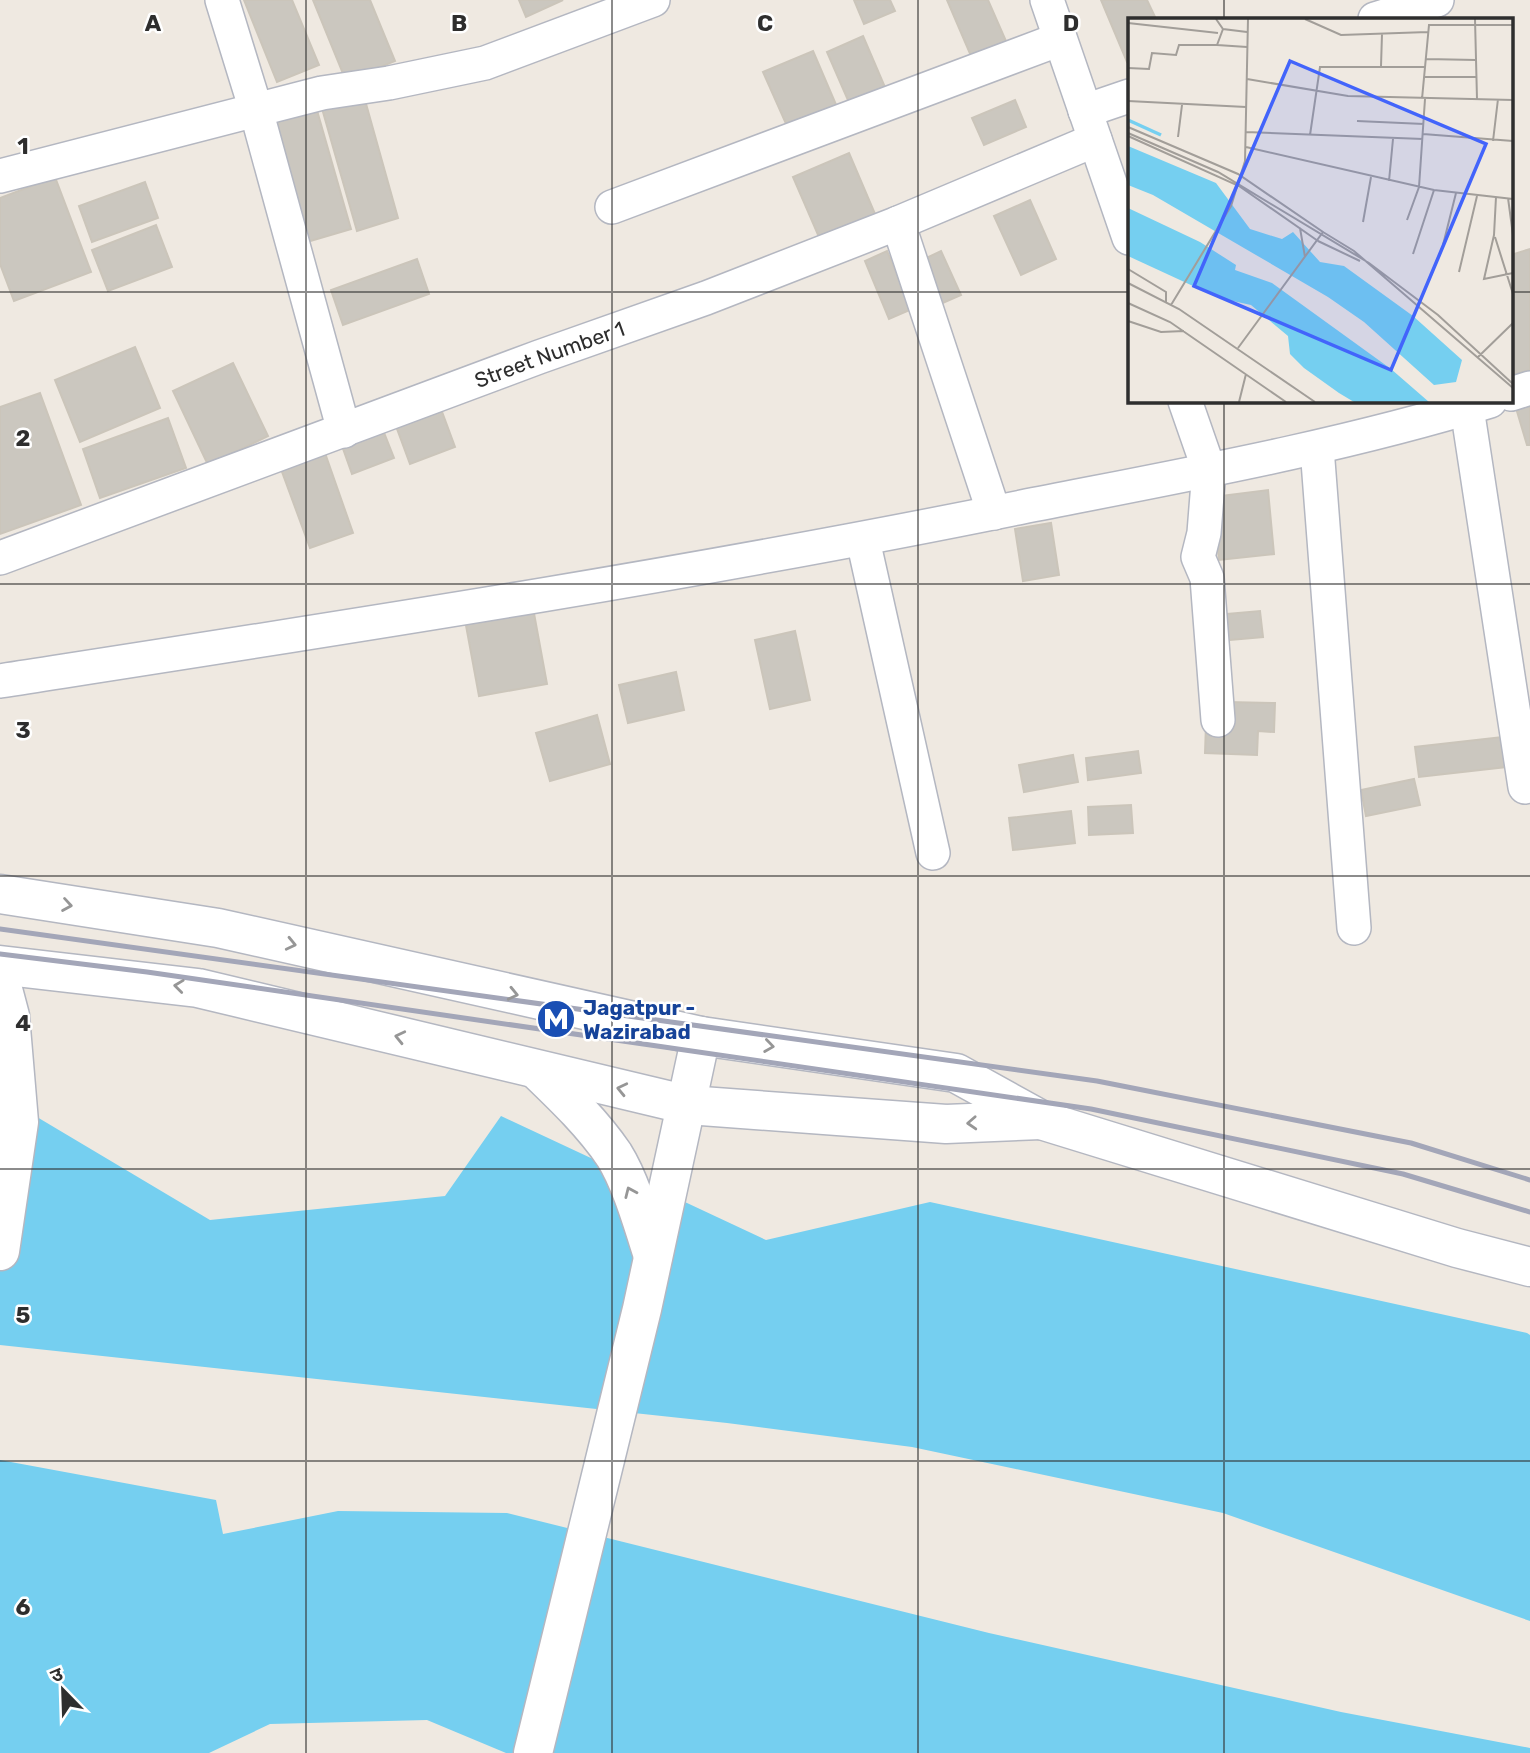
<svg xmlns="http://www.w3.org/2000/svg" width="1530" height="1753" font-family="Rubik,'Noto Sans Devanagari',sans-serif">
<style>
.water{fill:#75cff0}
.building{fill:#cbc7bf;stroke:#cbc5ba;stroke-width:2}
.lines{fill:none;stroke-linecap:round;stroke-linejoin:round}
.minor-casing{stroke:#b4b7c1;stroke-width:36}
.tertiary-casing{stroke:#b4b7c1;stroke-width:41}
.secondary-casing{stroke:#b4b7c1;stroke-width:41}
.minor{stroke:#fff;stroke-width:33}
.tertiary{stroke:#fff;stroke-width:38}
.secondary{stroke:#fff;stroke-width:38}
.rail{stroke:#a3a6b8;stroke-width:5}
.oneway{stroke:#969696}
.grid{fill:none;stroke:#2e2e2e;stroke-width:2;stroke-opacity:0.55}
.labels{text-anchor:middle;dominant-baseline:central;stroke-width:5;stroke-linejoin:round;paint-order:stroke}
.street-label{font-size:21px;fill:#2e2e2e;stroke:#fff}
.transit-label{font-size:21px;font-weight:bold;fill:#164399;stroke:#fff;text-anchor:start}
.inset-river{fill:none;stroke:#75cff0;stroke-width:3.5}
.inset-road{fill:none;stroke:#a29e99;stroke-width:2}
.view{fill:#4264fb;fill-opacity:0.15;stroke:#4264fb;stroke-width:3.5}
.inset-edge{fill:none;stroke:#2e2e2e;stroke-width:3.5}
.grid-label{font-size:23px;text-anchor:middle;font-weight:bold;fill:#2e2e2e;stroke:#fff;stroke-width:5;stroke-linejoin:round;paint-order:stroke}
</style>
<rect width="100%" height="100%" fill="#efe9e1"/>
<g class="water">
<path d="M0 1095 210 1220 445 1196 501 1116 766 1240 930 1202 1527 1333 1530 1335V1621L1223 1513 912 1447 727 1423 0 1345Z"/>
<path d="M0 1460 216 1500 223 1534 338 1511 507 1513 989 1633 1341 1712 1530 1748V1753H506L427 1720 270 1724 209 1753H0Z"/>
</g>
<g class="building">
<path d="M244 0H292L319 65 277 82Z"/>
<path d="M313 0H370L395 61 346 81Z"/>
<path d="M519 0H563L526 17Z"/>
<path d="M854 0H890L895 11 864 24Z"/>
<path d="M947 0H988L1009 48 974 63Z"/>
<path d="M1101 0H1147L1156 19H1129V61L1127 62Z"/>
<path d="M863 36 890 99 854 114 827 52Z"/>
<path d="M813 51 840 114 791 135 763 72Z"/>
<path d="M363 93 398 218 357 231 321 105Z"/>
<path d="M1015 100 1026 127 984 145 972 118Z"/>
<path d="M316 107 351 229 307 242 272 120Z"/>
<path d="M849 153 878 221 822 244 793 177Z"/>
<path d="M55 177 91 272 14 301 0 264V198Z"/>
<path d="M145 182 158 218 92 242 79 206Z"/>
<path d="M1030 200 1056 259 1021 275 994 216Z"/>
<path d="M156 225 172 267 108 291 92 250Z"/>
<path d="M1530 249V370L1512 375 1511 255Z"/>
<path d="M887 251 912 309 889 319 865 261Z"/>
<path d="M941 251 961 295 936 306 918 262Z"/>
<path d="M417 259 429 294 343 325 331 290Z"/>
<path d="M135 347 160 408 80 442 55 380Z"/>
<path d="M233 363 268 436 208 465 173 391Z"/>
<path d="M40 393 81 505 0 534V407Z"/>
<path d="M1530 404V445H1527L1516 408Z"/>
<path d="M441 409 455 447 410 464 396 426Z"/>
<path d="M168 418 186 468 100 498 83 449Z"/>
<path d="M381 425 394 458 352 474 340 440Z"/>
<path d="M325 453 353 533 310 548 281 469Z"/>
<path d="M1268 490 1274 554 1219 560 1212 497Z"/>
<path d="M1051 523 1059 575 1023 581 1015 529Z"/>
<path d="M533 608 547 684 479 696 465 620Z"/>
<path d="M1260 611 1263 637 1219 641 1216 615Z"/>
<path d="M795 631 810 700 770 709 755 640Z"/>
<path d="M676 672 684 710 628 723 619 685Z"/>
<path d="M1227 702 1275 703 1274 732 1258 731 1257 755 1205 753 1206 724Z"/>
<path d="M597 715 610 764 550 781 536 733Z"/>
<path d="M1502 737 1506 767 1419 777 1415 747Z"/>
<path d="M1138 751 1141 773 1088 780 1086 758Z"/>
<path d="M1073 755 1078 782 1024 792 1019 765Z"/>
<path d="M1414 779 1420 805 1366 816 1361 790Z"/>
<path d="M1131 805 1133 833 1089 835 1088 807Z"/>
<path d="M1071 811 1075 843 1013 850 1009 818Z"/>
</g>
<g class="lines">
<defs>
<g id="minor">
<path d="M222 0 256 110 344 431"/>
<path d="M1047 0 1129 238"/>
<path d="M1375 19 1437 0"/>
<path d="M1085 111 1129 96"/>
<path d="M0 176 322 93 389 83 485 63 653 0"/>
<path d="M612 207 1060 39"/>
<path d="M898 223 994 513"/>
<path d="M1511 394 1530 388"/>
<path d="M1185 401 1209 470 1204 533 1198 557 1207 578 1218 720"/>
<path d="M1467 408 1525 787"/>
<path d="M1317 448 1354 928"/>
<path d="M863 540 933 853"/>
<path id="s1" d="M0 558 539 357 706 298 898 223 1095 140"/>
<path d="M0 681C341 628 683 576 1022 507 1179 476 1337 448 1490 401"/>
</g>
<g id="tertiary">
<path d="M0 978 10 1016 19 1122 0 1251"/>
<path d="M701 1036 956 1073 1041 1120 1457 1248 1530 1267"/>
<path d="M688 1105 946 1124 1041 1120"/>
</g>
<g id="secondary">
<path d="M0 894 218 928 701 1036 642 1309 533 1753"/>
<path d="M0 965 198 988 688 1105"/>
<path d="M538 1071C565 1097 593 1124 614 1155 631 1182 643 1225 653 1256"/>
</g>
</defs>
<use href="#minor" class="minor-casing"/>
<use href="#tertiary" class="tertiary-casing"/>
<use href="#secondary" class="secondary-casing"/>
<use href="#minor" class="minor"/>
<use href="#tertiary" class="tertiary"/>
<use href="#secondary" class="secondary"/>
<g class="rail">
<path d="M0 929 1097 1081 1411 1143 1530 1180"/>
<path d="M0 954 147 972 1091 1109 1403 1174 1530 1212"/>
</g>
</g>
<defs><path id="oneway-chevron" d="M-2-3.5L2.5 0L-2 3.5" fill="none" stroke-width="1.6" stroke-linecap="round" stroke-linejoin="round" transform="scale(1.75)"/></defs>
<g class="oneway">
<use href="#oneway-chevron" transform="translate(67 905) rotate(9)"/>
<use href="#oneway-chevron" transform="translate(291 944) rotate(13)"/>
<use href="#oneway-chevron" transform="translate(179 986) rotate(-173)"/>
<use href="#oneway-chevron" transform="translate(513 994) rotate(13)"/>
<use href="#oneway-chevron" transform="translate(400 1037) rotate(-167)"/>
<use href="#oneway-chevron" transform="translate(769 1046) rotate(8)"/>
<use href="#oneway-chevron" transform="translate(622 1089) rotate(-167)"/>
<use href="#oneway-chevron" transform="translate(972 1123) rotate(177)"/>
<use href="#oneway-chevron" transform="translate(630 1192) rotate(-114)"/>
</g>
<path class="grid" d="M306 0V1753M612 0V1753M918 0V1753M1224 0V19M0 292H1129M1511 292H1530M1224 401V1753M0 584H1530M0 876H1530M0 1169H1530M0 1461H1530"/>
<defs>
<symbol id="metro-disc" viewBox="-11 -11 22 22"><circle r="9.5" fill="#1a4fb4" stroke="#fff"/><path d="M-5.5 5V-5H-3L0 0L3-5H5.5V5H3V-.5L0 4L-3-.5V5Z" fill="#fff"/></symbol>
</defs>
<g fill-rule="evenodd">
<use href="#metro-disc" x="534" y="997" width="44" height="44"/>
</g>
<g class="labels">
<g class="street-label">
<text stroke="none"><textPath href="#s1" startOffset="586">Street Number 1</textPath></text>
</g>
<g class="transit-label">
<text x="583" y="1007">Jagatpur -<tspan x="583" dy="24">Wazirabad</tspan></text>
</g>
</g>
<g transform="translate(1128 18)">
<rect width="385" height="385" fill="#efe9e1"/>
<path d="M0 128 88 165 122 211 154 221 165 214 192 244 216 248 285 298 334 342 328 364 306 367 236 304 200 279 25 177 0 167ZM0 190 72 224 108 247 107 252 144 265 263 351 301 384H226L211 375 176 350 162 336 160 318 123 287 91 280 0 238Z" fill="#75cff0"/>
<path class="inset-river" d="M0 102 33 117"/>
<path class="inset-road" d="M88 1 95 11 119 14M177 1 213 17 300 14M347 1 349 81M0 5 90 15M89 27 119 29M298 41 348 42M253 48 254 16M0 50 21 51 24 35 48 37 51 27H89L95 11M296 59H349M119 61 220 78 385 82M294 81 301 7H385M0 83 118 89M229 103 296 106M0 109 110 156 195 214 110 330M118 114 295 121M0 115 90 154 241 245 310 297 385 366M295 116 385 123M182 117 192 49H297M0 118 111 168 190 223M50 119 54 87M365 123 370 81M118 129 306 172 385 181M261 163 265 121M368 179 366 217 356 261 385 255M380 180 385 217M279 202 291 169 297 81M235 204 243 159M172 210 177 239M195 214 226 233 385 370M367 219 385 276M190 223 232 243M315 227 328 175M285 236 306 172M0 251 38 274V284M331 254 349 178M0 265 51 291 187 384M0 285 42 304 158 384M43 287 103 188 117 143 120 1M0 303 33 314 56 313M350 339 385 305M111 384 118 356"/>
<path class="view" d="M162 43 358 126 263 352 66 268Z"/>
<rect width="385" height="385" class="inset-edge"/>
</g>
<g class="grid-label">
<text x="153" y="31">A</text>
<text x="459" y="31">B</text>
<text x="765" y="31">C</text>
<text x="1071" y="31">D</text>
<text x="23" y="154">1</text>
<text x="23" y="446">2</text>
<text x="23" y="738">3</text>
<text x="23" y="1031">4</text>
<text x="23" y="1323">5</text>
<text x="23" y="1615">6</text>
</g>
<g transform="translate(63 1690) rotate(337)" stroke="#ffffff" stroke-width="5" paint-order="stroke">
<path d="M0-5L12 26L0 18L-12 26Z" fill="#2e2e2e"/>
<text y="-10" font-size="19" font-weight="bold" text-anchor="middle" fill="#2e2e2e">उ</text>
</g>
</svg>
